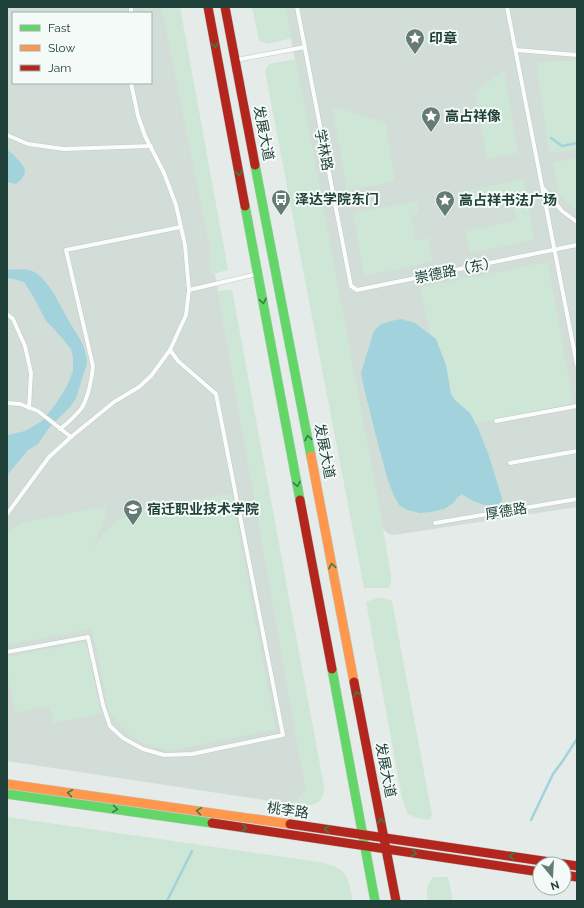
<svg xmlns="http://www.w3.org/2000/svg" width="584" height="908" font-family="Raleway,'Noto Sans SC',sans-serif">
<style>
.built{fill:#d2ddd8;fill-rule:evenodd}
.green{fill:#cde6d5}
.water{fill:#a2d3dd}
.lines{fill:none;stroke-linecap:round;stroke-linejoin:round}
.stream{stroke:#a2d3dd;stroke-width:2.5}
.lane-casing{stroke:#c2c8c6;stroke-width:5}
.fast-casing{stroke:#c0c9c6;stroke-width:10}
.slow-casing{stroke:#c0c9c6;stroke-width:10}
.jam-casing{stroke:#c0c9c6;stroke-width:10}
.lane{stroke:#fbfcfc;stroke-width:4}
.fast{stroke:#63d668;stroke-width:9}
.slow{stroke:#ff974d;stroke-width:9}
.jam{stroke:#b3261e;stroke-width:9}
.oneway{stroke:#3b7d4c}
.labels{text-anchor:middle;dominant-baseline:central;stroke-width:4;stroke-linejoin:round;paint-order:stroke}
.poi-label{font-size:14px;font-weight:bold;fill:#204139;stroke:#f3faf7;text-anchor:start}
.street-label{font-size:14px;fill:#204139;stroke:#f3faf7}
</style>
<rect width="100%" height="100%" fill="#e5ebe8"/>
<g class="built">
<path d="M7 7H162L212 257 306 790 298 799 291 804 7 761ZM13 13H151V83H13Z"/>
<path d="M285 7H577V507L394 535 389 534 385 531 383 528Z"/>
</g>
<g class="green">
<path d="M162 7H180L228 270 211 274 209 262 212 257Z"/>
<path d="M252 7H286L292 38 267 44 259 40Z"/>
<path d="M296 59 383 528 391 576V583L388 588H364L265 71 269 64Z"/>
<path d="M577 60V149L549 153 536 62Z"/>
<path d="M504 70 518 153 491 159 487 157 475 92Z"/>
<path d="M332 106 386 123 395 181 347 191Z"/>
<path d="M577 158V211L572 208 558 194 553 162Z"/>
<path d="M524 179 534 240 470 253 466 231 517 220 511 197 464 205 461 192Z"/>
<path d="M417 201 419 213 411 216 416 240 428 238 433 262 364 276 353 213Z"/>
<path d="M548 262 573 403 451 429 420 287Z"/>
<path d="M232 290 324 787C324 790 324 794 322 797 317 809 301 805 291 804L298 799 306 790 218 291Z"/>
<path d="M231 493 276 729 170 751 151 746 133 738 120 726 109 712 92 629 7 645V535L20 523 105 506 106 514 92 551 103 533 118 520 145 509Z"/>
<path d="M378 598H383L392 601 432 815 429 820 417 818 408 814 402 798 366 602Z"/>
<path d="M84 642 87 645 100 710V712L97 715 53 723 49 706 15 713 7 669V657Z"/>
<path d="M7 817 319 862C348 869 347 873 353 901H7Z"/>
<path d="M433 877H448L453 901H428C426 890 426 886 433 877Z"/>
</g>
<g class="water">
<path d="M7 150C11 152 14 155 17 159 19 161 22 163 23 166 28 172 22 180 16 184L7 182Z"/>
<path d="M7 269C15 271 24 267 32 271 49 278 61 308 70 323 75 331 79 337 83 345L86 355 87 363 76 398 70 407 49 428 38 444 28 450 9 473 7 474V435L25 431 42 421 55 405 67 386 73 371V358L71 349 55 330 46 321 33 296 24 282 13 279 7 278Z"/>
<path d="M401 319 415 323 436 339 446 365 451 394 455 400 470 413 478 428 489 456 502 498 501 504C488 509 473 502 462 494L458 497 452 504 444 509 431 512 420 513 407 510 400 506 395 498 388 481 376 436 364 388 361 373 364 363 374 331 381 324 391 321Z"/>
</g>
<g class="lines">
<g class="stream">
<path d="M551 138 562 146 577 143"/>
<path d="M531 820 553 774 562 762 577 739"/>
<path d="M167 901 192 851"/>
</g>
<defs>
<g id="lane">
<path d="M297 7 351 286 357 290 577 245"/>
<path d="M507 7 577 365"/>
<path d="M131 13V7"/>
<path d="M516 50 577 55"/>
<path d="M236 60 305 47"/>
<path d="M7 135 28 144 64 149 151 146"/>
<path d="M543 188 562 211 577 222"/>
<path d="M189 290 257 274"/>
<path d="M7 314 13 319 25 346 31 373 29 408"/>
<path d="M7 403 20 404 38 411 71 437"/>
<path d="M496 421 577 406"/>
<path d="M60 429C68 423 75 416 81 409 88 399 92 378 93 366L66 250 181 227"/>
<path d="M510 463 577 451"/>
<path d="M7 514 49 457 71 437 114 402 139 387 151 376 170 350 186 315 189 290 185 245 176 205 164 173 145 136 138 116 131 83"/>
<path d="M435 523 577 499"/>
<path d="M7 652 88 637 103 705 110 726 123 738 143 749 164 755 192 754 283 735 216 394 178 361 170 350"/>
</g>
<g id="fast">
<path d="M255 165 311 456"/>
<path d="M245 206 300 500"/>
<path d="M332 669 375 901"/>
<path d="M7 794 212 823"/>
</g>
<g id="slow">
<path d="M311 456 354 682"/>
<path d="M7 784 290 824"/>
</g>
<g id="jam">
<path d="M208 7 245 206"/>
<path d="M225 7 255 165"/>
<path d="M300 500 332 669"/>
<path d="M354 682 396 901"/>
<path d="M212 823 540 872"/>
<path d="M290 824 577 866"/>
<path d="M564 875 577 877"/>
</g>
</defs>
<use href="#lane" class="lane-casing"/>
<use href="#fast" class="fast-casing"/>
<use href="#slow" class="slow-casing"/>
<use href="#jam" class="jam-casing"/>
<use href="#lane" class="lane"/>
<use href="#fast" class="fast"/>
<use href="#slow" class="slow"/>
<use href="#jam" class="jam"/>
</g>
<defs><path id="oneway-chevron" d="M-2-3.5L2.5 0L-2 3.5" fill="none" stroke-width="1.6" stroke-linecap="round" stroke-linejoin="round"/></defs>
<g class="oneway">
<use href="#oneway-chevron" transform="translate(215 45) rotate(79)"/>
<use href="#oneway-chevron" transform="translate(239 173) rotate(79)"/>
<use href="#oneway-chevron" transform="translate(263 301) rotate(79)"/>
<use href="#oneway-chevron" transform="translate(308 438) rotate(-101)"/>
<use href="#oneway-chevron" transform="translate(297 484) rotate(79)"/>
<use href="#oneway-chevron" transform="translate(332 566) rotate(-101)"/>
<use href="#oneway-chevron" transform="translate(357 694) rotate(-101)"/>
<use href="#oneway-chevron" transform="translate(70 793) rotate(-172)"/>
<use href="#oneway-chevron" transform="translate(115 809) rotate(8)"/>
<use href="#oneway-chevron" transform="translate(199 811) rotate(-172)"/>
<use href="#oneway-chevron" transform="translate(381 821) rotate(-101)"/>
<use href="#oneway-chevron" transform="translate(244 828) rotate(8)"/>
<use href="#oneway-chevron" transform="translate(327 829) rotate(-172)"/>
<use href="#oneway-chevron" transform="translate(414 853) rotate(8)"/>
<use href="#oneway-chevron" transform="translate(512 856) rotate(-172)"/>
</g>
<defs>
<symbol id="sight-pin" viewBox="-11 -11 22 30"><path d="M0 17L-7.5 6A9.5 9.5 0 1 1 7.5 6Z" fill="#657c76" stroke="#f3faf7"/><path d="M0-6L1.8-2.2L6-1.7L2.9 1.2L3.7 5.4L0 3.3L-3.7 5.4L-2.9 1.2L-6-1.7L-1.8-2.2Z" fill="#fff"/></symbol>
<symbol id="bus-pin" viewBox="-11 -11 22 30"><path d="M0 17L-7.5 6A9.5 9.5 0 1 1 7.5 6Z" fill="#657c76" stroke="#f3faf7"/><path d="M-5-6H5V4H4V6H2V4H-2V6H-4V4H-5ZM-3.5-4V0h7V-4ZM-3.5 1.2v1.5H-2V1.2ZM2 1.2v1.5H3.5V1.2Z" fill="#fff"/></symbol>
<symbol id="university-pin" viewBox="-11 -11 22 30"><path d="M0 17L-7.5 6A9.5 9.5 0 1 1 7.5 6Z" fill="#657c76" stroke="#f3faf7"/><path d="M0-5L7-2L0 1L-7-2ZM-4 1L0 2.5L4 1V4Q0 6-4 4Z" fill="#fff"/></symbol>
</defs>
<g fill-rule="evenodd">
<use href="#sight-pin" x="404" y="27" width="22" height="30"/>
<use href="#sight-pin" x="420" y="105" width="22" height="30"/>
<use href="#bus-pin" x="270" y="188" width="22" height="30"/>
<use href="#sight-pin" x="434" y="189" width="22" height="30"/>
<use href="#university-pin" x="122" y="498" width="22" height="30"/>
</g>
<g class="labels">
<g class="poi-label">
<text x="429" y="38">印章</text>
<text x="445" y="116">高占祥像</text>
<text x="295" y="199">泽达学院东门</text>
<text x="459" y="200">高占祥书法广场</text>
<text x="147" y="509">宿迁职业技术学院</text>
</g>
<g class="street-label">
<text transform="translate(264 133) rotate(79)">发展大道</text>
<text transform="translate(324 150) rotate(79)">学林路</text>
<text transform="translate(456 270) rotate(-11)">崇德路（东）</text>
<text transform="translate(325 451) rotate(79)">发展大道</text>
<text transform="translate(506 511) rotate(-9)">厚德路</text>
<text transform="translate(386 770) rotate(79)">发展大道</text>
<text transform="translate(288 810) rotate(8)">桃李路</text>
</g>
</g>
<rect width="584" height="908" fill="none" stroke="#204139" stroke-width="16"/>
<rect x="12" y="12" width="140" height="72" fill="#f3faf7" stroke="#9fb0ab"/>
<rect x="20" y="25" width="20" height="6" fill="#63d668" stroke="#9fb0ab"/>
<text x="48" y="32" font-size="12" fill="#204139">Fast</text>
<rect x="20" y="45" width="20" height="6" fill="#ff974d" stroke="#9fb0ab"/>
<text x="48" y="52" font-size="12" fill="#204139">Slow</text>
<rect x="20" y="65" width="20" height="6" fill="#b3261e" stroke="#9fb0ab"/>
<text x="48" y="72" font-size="12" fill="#204139">Jam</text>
<g transform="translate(552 876) rotate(162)"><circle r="19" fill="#f3faf7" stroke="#9fb0ab"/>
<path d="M0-3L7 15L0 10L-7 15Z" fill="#657c76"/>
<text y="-6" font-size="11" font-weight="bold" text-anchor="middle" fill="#204139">N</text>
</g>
</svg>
